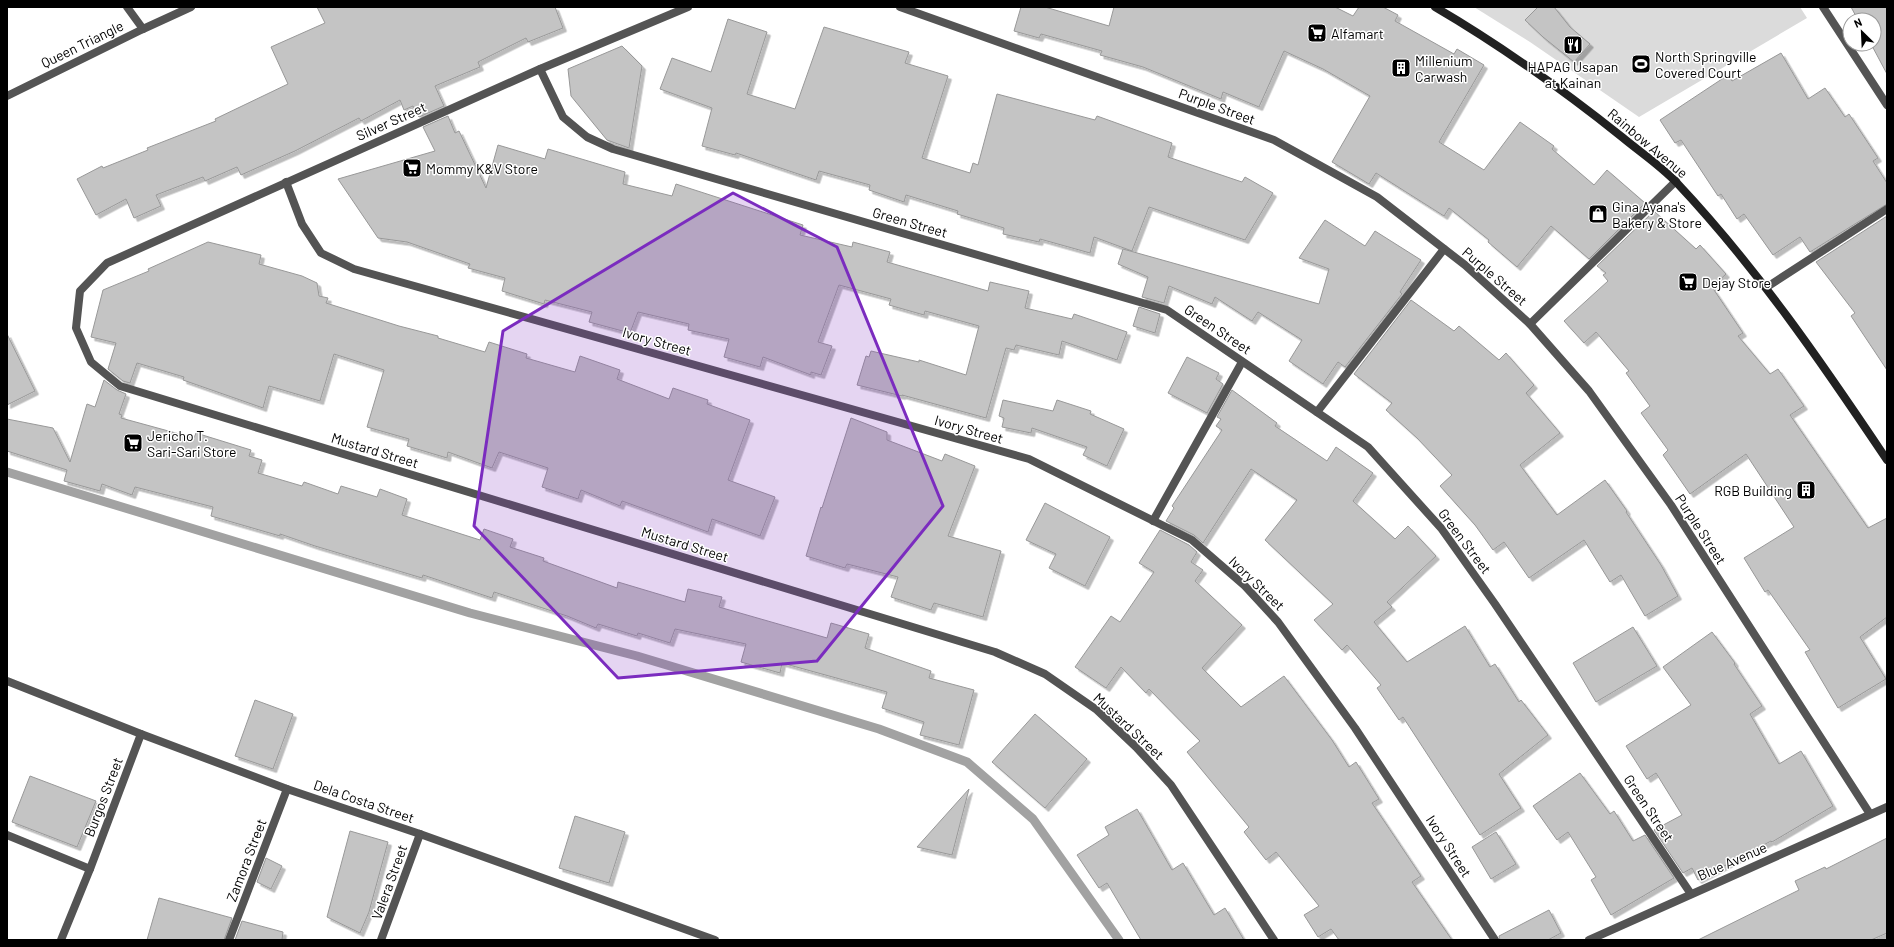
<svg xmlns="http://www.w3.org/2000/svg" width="1894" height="947" font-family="Barlow,sans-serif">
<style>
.green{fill:#dbdbdb}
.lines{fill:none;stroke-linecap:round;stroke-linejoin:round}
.stream{stroke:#a2a2a2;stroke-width:9}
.building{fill:#c4c4c4;stroke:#989898;filter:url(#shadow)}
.lane{stroke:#545454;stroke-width:8}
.street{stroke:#545454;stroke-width:8}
.secondary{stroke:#212121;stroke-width:8}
.marked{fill:#7b2cbf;fill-opacity:0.2;stroke:#7b2cbf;stroke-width:3;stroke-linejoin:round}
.labels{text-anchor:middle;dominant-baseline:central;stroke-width:3;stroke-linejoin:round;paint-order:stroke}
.poi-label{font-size:14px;fill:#000;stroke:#fff;text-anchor:start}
.street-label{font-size:14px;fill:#000;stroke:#fff}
</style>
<defs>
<filter id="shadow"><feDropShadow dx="3.5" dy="3.5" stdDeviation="0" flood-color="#0004"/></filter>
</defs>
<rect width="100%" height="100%" fill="#fff"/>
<path class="green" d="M1474 7H1800L1807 18 1639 117 1530 42Z"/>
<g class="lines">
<path class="stream" d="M7 472 470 613 637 656 879 729 967 762 1033 819 1119 940"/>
</g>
<g class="building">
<path d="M317 7H555L563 28 528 42 526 38 478 62 480 67 435 86 444 106 419 117 413 106 404 110 400 100 361 121 359 118 295 151 241 175 237 167 205 181 203 177 156 195 161 206 134 218 126 199 96 215 77 179 102 166 103 168 148 150 147 148 216 121 215 119 288 84 271 47 325 23Z"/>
<path d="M1021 7H1045L1109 26 1114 7H1335L1353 16 1359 7H1383L1398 15 1395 21 1454 54 1457 49 1484 65 1439 142 1484 170 1520 122 1554 146 1552 149 1594 185 1607 170 1645 203 1589 259 1551 226 1517 267 1488 242 1489 240 1449 208 1444 216 1376 173 1369 184 1332 162 1370 96 1323 69 1284 51 1259 107 1223 92 1221 99 1143 67 1100 55 1102 51 1041 34 1039 38 1014 31Z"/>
<path d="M1538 7H1554L1570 27 1590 44 1574 62 1543 37 1525 20Z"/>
<path d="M1851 7H1887V74L1871 44H1874V20H1858Z"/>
<path d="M728 19 767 32 747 94 795 109 824 27 909 52 905 63 948 76 922 158 970 173 973 163 978 165 997 94 1095 120 1097 116 1172 143 1168 157 1242 182 1245 177 1273 193 1245 240 1149 207 1132 251 1094 237 1090 253 1040 239 1039 242 1003 234 1004 228 957 214 958 211 906 195 904 202 869 190 870 185 819 171 816 180 736 153 735 155 702 146 712 108 660 89 672 58 711 72Z"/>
<path d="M622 46 642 66 629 148 607 140 571 96 568 69Z"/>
<path d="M1781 53 1808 99 1825 88 1845 117 1849 114 1878 158 1873 161 1887 183V204L1810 252 1800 237 1773 255 1744 214 1737 219 1721 194 1718 196 1681 140 1675 143 1660 120 1728 75 1732 81Z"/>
<path d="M448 116 455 133 459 131 486 188 498 145 545 159 548 149 625 172 623 184 672 196 676 184 803 225 800 235 852 247 853 242 890 252 887 262 988 291 990 282 1029 291 1025 308 1072 319 1074 314 1127 332 1117 360 1062 341 1059 355 1016 345 1014 350 1006 348 986 418 902 395V396L857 385 866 356 869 357 871 351 919 362V360L966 375 979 326 925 311 924 315 889 305 891 299 839 285 818 342 832 346 821 375 811 372V375L763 357 760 367 724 357 729 339 688 330 689 324 638 312 630 333 589 322 592 312 545 300 544 304 502 291 505 278 468 268 470 264 407 242 378 238 338 179 435 151 423 127Z"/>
<path d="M1654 211 1696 249 1700 245 1726 274 1712 287 1743 333 1738 336 1770 374 1778 369 1804 406 1790 415 1868 528 1887 518V617L1860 637 1886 679 1838 708 1805 652 1810 650 1768 590 1765 592 1744 558 1794 527 1746 454 1690 494 1663 455 1668 450 1641 413 1650 406 1626 373 1629 371 1596 332 1584 343 1564 321 1608 281 1603 275 1606 273 1597 266Z"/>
<path d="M1887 216V370L1851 316 1855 313 1816 262Z"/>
<path d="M1325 220 1365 246 1375 231 1421 260 1400 292 1402 294 1345 367 1338 362 1323 384 1289 361 1302 340 1258 312 1252 321 1215 297 1212 304 1169 286 1164 303 1142 297 1148 277 1118 264 1123 249 1319 304 1329 269 1299 258Z"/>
<path d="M208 242 261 255 259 264 302 276 317 283 319 296 328 298 326 303 399 326 438 336V338L485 352 489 342 527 354 526 358 575 372 580 356 620 370 617 379 669 399 673 388 708 400 707 404 750 420 728 480 775 497 760 536 712 519 708 532 622 501 620 506 581 490 578 499 542 487 548 468 499 452 492 468 448 452 447 458 407 446 409 439 367 427 384 370 334 354 320 401 269 386 263 408 183 380 184 377 137 363 130 383 123 381 108 369 116 343 91 337 103 290 149 271 148 269Z"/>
<path d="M1411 300 1454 331 1459 326 1499 360 1506 353 1534 385 1526 393 1560 433 1520 465 1557 515 1605 480 1627 511 1626 512 1661 565 1678 596 1645 616 1621 575 1610 582 1584 540 1529 578 1504 542 1493 550 1475 525 1440 486 1452 475 1417 438 1386 410 1392 403 1354 374Z"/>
<path d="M1139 307 1160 314 1155 333 1133 326Z"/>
<path d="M7 334 35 391 7 405Z"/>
<path d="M1187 357 1219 373 1216 379 1223 384 1207 413 1168 393Z"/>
<path d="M104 380 117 390 126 394 119 414 122 415 121 418 194 438 196 433 251 450 249 456 262 460 258 473 302 486 304 482 338 494 341 486 377 497 380 489 407 499 402 515 480 540 484 529 513 539 510 547 544 558 543 561 617 588 618 582 685 602 688 589 722 597 719 607 827 638 831 623 869 634 865 648 931 671 929 678 974 690 959 745 920 735 924 722 882 708 887 692 782 663 780 673 741 662 746 644 675 629 670 643 638 633 637 636 598 624 596 628 567 616 494 592 492 598 423 575 422 578 315 546 280 534V536L211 516 213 507 135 487 132 495 102 484 100 491 64 481 67 470 7 451V419L53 428 70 462 87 404 95 407Z"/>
<path d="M1232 390 1277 423 1275 426 1327 461 1336 447 1373 473 1353 501 1395 539 1408 526 1436 556 1387 602 1392 607 1374 622 1407 662 1465 626 1490 667 1495 664 1519 702 1521 700 1548 735 1499 774 1521 808 1480 835 1403 717 1399 720 1377 688 1381 685 1347 645 1342 650 1314 620 1333 604 1265 540 1297 500 1251 469 1203 543 1194 535 1166 521 1174 508 1172 506 1222 430 1216 426 1221 419 1217 417Z"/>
<path d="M1003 400 1053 411 1057 400 1091 411 1090 414 1124 429 1107 466 1083 455 1087 447 1032 428 1031 433 1002 427 1004 418 999 416Z"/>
<path d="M851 418 887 432V440L942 461 945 454 975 466 948 536 1001 551 983 617 934 603 931 610 891 597 898 577 847 564 845 568 806 556 821 507 822 508Z"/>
<path d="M1045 503 1110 537 1085 586 1049 568 1056 554 1026 540Z"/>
<path d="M1160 530 1189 545 1197 552 1191 562 1203 570 1195 581 1242 625 1202 668 1241 707 1284 676 1332 740 1349 767 1356 762 1379 799 1372 803 1421 876 1412 882 1452 940H1339L1331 929 1318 937 1304 915 1319 906 1276 852 1266 860 1244 832 1249 827 1187 752 1200 741 1149 689 1146 693 1121 667 1106 688 1075 667 1111 616 1120 622 1154 572 1139 563Z"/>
<path d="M1633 627 1657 666 1596 702 1573 663Z"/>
<path d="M1712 632 1735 663 1734 664 1762 706 1750 714 1779 764 1801 751 1833 806 1772 842 1771 841 1698 880 1692 868 1683 873 1654 830 1682 815 1656 773 1647 779 1626 746 1691 705 1663 667Z"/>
<path d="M255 700 293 714 273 769 235 756Z"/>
<path d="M1035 714 1087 759 1045 808 992 762Z"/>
<path d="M1580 773 1610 814 1614 811 1633 841 1645 835 1674 878 1611 915 1591 880 1596 877 1568 832 1557 840 1533 806Z"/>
<path d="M30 776 96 801 77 847 12 822Z"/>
<path d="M969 789 952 855 917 847Z"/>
<path d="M1137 809 1172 870 1183 863 1214 915 1225 908 1244 940H1141L1107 883 1099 888 1077 855 1109 835 1105 827Z"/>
<path d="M575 816 625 832 609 883 559 868Z"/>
<path d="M350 831 388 842 369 912 360 933 327 917Z"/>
<path d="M1496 832 1516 864 1491 879 1472 847Z"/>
<path d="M1887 838V933L1871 940H1698L1799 890 1795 881 1825 867 1826 869Z"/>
<path d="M266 858 282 866 271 889 257 882Z"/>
<path d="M159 898 232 918 224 940H147Z"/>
<path d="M1549 910 1561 933 1548 940H1500L1499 936Z"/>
<path d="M242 921 283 932 282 940H235Z"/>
</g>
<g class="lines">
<g class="lane">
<path d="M1767 287 1887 209"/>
<path d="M1530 324 1676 181"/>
<path d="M1317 412 1444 249"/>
<path d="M1153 521 1242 362"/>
</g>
<g class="street">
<path d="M127 7 143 29"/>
<path d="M688 7 540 69 107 263 80 291 76 328 91 362 120 386 995 652 1045 674 1097 710 1136 747 1171 785 1274 940"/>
<path d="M900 7 1274 140 1377 197 1465 265 1530 324 1589 391 1671 505 1870 814"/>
<path d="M1823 7 1887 105"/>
<path d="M540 69 563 117 587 137 613 149 1167 310 1368 447 1441 528 1495 604 1691 894"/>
<path d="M7 96 143 29 191 7"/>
<path d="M286 182 302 224 321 253 354 269 1029 459 1192 540 1245 586 1278 622 1355 728 1495 940"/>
<path d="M7 681 141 734 287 789 420 834 715 940"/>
<path d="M7 835 90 869"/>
<path d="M61 940 90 869 141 734"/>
<path d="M229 940 287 789"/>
<path d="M381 940 420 834"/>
<path d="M1589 940 1887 807"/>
</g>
<path class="secondary" d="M1435 7C1500 45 1563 90 1622 137 1640 152 1661 166 1677 183 1757 268 1822 363 1887 460"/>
</g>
<path class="marked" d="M733 193 837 247 943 506 817 661 618 678 474 526 503 331Z"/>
<defs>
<symbol id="supermarket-square" viewBox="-11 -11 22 22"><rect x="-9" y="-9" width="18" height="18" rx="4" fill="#000" stroke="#fff"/><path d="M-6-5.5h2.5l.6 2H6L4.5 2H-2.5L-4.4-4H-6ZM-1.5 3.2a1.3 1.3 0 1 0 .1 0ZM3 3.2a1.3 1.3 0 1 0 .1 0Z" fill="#fff"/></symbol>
<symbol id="restaurant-square" viewBox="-11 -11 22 22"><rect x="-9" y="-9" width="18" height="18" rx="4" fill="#000" stroke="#fff"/><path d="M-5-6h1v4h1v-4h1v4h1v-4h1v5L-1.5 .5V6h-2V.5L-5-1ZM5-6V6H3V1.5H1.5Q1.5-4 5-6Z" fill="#fff"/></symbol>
<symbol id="stadium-square" viewBox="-11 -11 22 22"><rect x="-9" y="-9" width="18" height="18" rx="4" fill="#000" stroke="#fff"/><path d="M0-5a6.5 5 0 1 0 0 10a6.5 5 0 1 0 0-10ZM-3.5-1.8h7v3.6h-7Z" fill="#fff"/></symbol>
<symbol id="building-square" viewBox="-11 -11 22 22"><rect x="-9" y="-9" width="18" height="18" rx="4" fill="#000" stroke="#fff"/><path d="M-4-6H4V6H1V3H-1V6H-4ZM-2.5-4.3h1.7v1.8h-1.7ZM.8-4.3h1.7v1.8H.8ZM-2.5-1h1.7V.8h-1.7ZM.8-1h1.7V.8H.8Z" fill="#fff"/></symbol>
<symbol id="shop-square" viewBox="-11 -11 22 22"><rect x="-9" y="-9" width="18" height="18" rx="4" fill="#000" stroke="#fff"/><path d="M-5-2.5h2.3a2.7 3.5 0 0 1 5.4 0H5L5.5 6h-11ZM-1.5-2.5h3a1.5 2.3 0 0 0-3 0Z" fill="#fff"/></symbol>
</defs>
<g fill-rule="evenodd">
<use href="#supermarket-square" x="1306" y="22" width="22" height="22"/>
<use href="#restaurant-square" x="1562" y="34" width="22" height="22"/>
<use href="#stadium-square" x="1630" y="53" width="22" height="22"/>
<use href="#building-square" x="1390" y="57" width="22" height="22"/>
<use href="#supermarket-square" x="401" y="157" width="22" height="22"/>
<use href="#shop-square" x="1587" y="203" width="22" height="22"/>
<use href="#supermarket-square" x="1677" y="271" width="22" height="22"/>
<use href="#supermarket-square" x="122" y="432" width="22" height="22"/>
<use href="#building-square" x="1795" y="479" width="22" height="22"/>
</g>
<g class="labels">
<g class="poi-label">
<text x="1331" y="33">Alfamart</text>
<text x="1655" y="56">North Springville<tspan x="1655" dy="16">Covered Court</tspan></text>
<text x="1415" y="60">Millenium<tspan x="1415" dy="16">Carwash</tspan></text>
<text x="1573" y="66" text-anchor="middle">HAPAG Usapan<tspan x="1573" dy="16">at Kainan</tspan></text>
<text x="426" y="168">Mommy K&amp;V Store</text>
<text x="1612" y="206">Gina Ayana's<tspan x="1612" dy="16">Bakery &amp; Store</tspan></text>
<text x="1702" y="282">Dejay Store</text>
<text x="147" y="435">Jericho T.<tspan x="147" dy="16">Sari-Sari Store</tspan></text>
<text x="1792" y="490" text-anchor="end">RGB Building</text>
</g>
<g class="street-label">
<text transform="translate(82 44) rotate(-26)">Queen Triangle</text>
<text transform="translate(1217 106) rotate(20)">Purple Street</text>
<text transform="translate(391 121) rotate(-24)">Silver Street</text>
<text transform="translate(1648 143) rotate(40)">Rainbow Avenue</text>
<text transform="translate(910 222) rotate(16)">Green Street</text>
<text transform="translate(1495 276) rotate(41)">Purple Street</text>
<text transform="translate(1218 329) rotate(34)">Green Street</text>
<text transform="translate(657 341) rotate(16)">Ivory Street</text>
<text transform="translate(969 429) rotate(16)">Ivory Street</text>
<text transform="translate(375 450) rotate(17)">Mustard Street</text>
<text transform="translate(1701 529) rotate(57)">Purple Street</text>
<text transform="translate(1465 541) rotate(53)">Green Street</text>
<text transform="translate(685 544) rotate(17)">Mustard Street</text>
<text transform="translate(1257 583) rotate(44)">Ivory Street</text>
<text transform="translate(1129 726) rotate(43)">Mustard Street</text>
<text transform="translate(103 797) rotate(-69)">Burgos Street</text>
<text transform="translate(364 801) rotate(19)">Dela Costa Street</text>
<text transform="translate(1649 808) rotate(56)">Green Street</text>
<text transform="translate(1449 846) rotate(57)">Ivory Street</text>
<text transform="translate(246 860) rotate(-69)">Zamora Street</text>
<text transform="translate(1732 861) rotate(-24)">Blue Avenue</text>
<text transform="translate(389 882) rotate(-70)">Valera Street</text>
</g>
</g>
<rect width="1894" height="947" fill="none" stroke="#000000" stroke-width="16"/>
<g transform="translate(1862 32) rotate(336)"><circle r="19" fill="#ffffff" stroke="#999999"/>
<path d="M0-3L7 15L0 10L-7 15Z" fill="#000000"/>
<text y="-6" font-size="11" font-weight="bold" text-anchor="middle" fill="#000000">N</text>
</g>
</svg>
